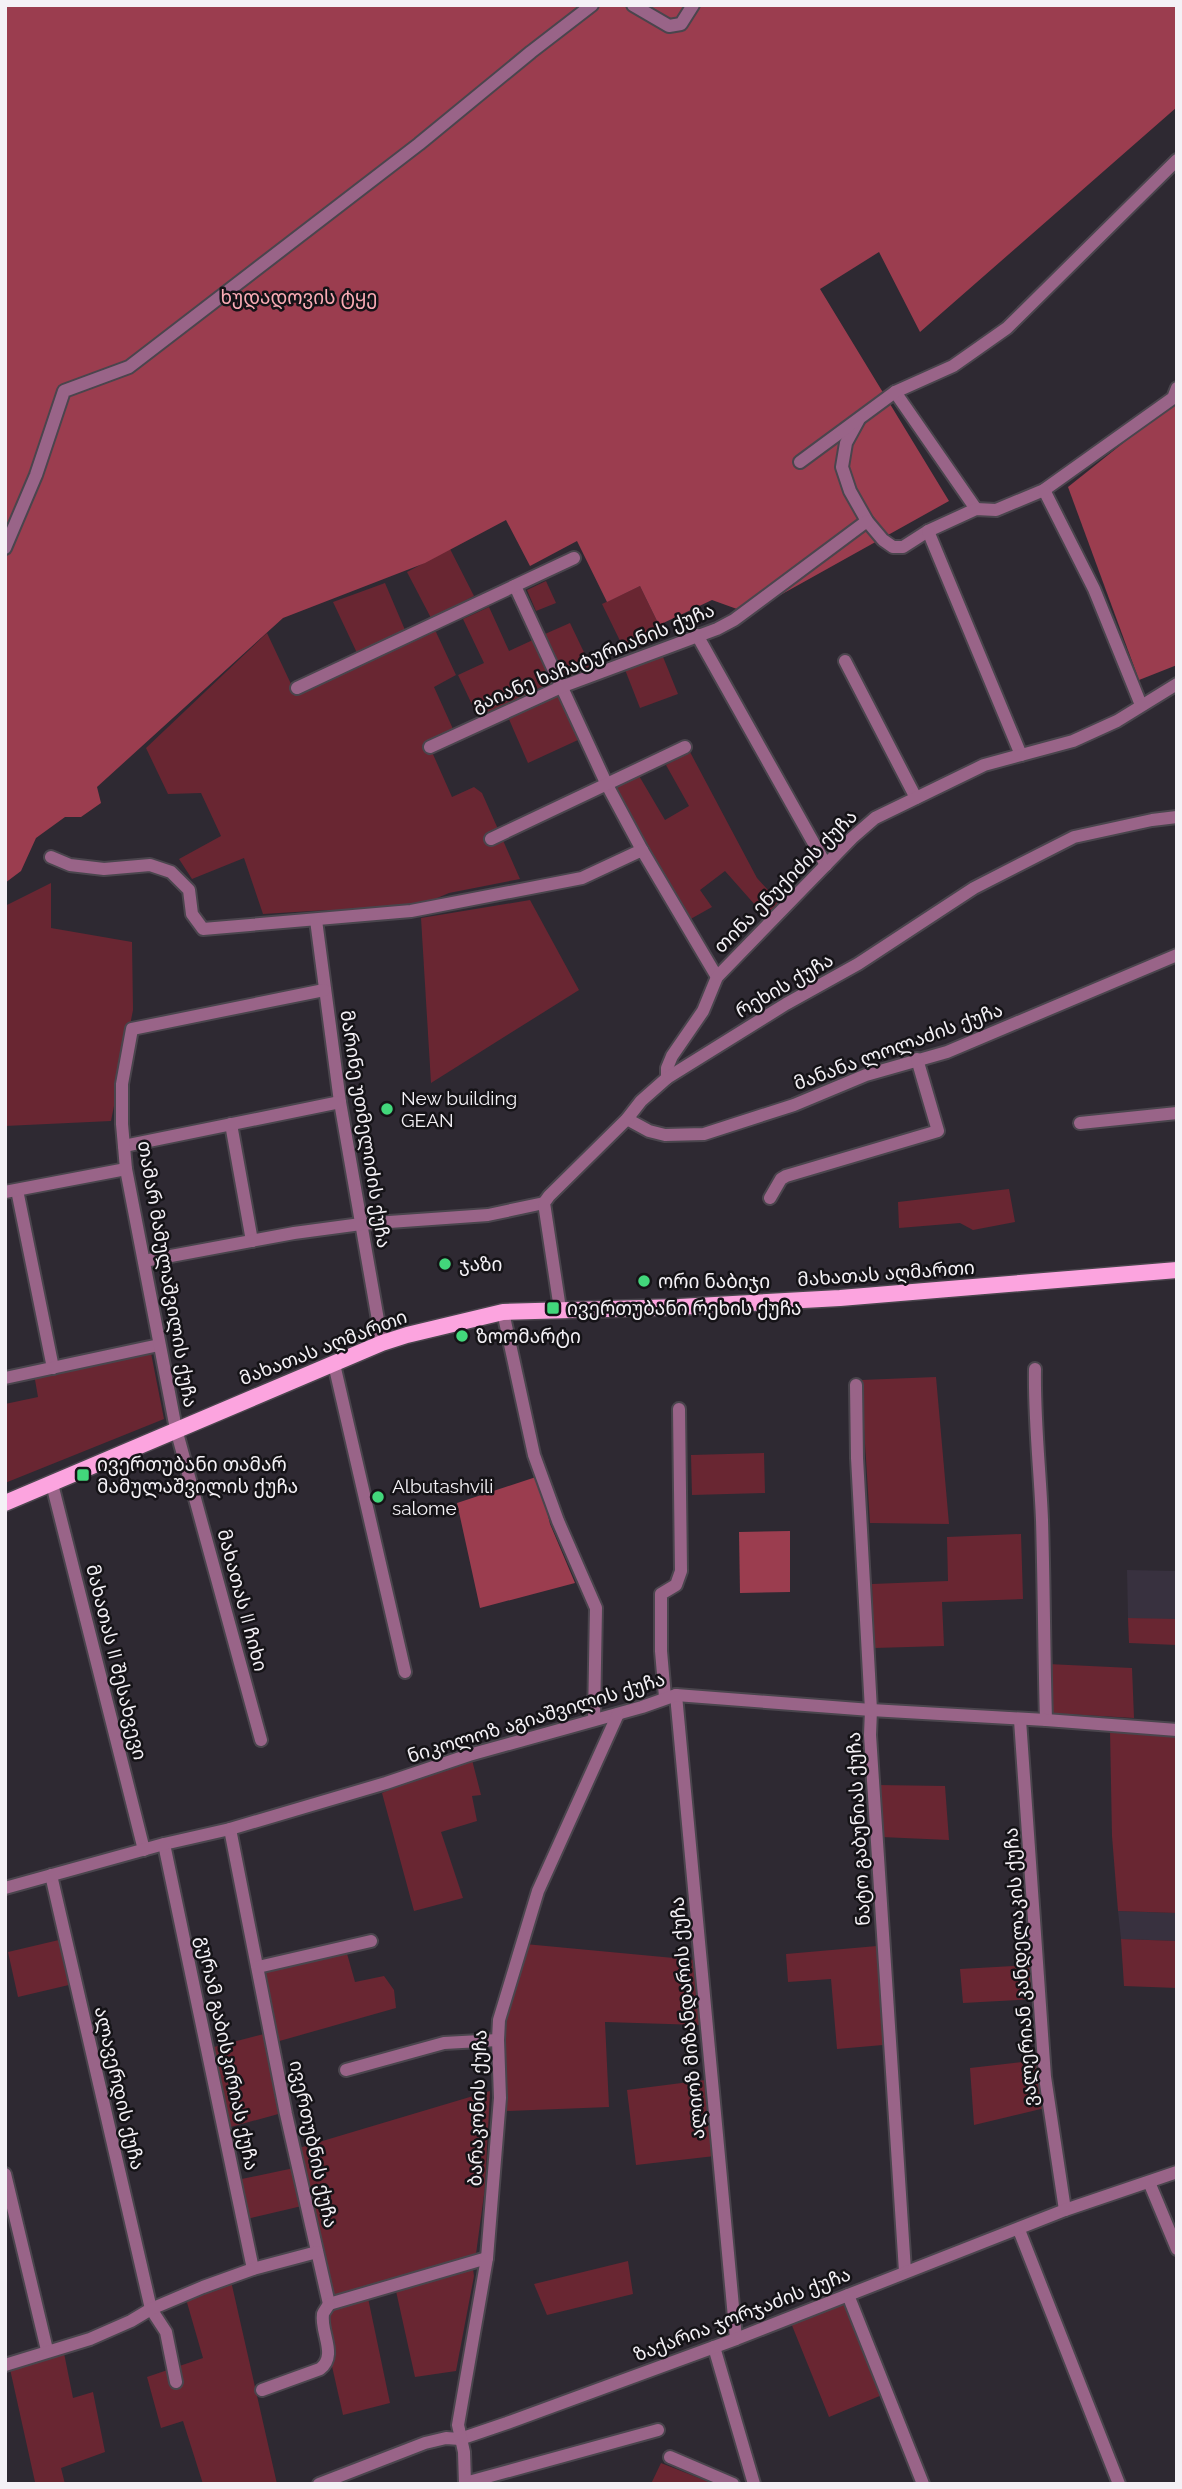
<svg xmlns="http://www.w3.org/2000/svg" width="1182" height="2489" font-family="Raleway,'Noto Sans Georgian',sans-serif">
<style>
.built{fill:#38313f}
.green{fill:#692632}
.forest{fill:#9b3d4f}
.lines{fill:none;stroke-linecap:round;stroke-linejoin:round}
.minor-casing{stroke:#4a454d;stroke-width:16}
.major-casing{stroke:#4a454d;stroke-width:19}
.minor{stroke:#996488;stroke-width:12}
.major{stroke:#fca4df;stroke-width:16}
.poi-dot{fill:#42d77b;stroke:#151317;stroke-width:2.5}
.labels{text-anchor:middle;dominant-baseline:central;stroke-width:5;stroke-linejoin:round;paint-order:stroke}
.park-label{font-size:19px;fill:#fbacb6;stroke:#151317}
.street-label{font-size:19px;fill:#f4f1f6;stroke:#151317}
.poi-label{font-size:19px;fill:#f4f1f6;stroke:#151317;text-anchor:start}
</style>
<rect width="100%" height="100%" fill="#2e2932"/>
<g class="built">
<path d="M1127 1570 1177 1571V1620L1128 1618Z"/>
<path d="M1118 1911 1177 1913V1941L1121 1939Z"/>
</g>
<g class="green">
<path d="M450 549 474 596 431 618 407 572Z"/>
<path d="M546 581 556 603 536 611 527 590Z"/>
<path d="M385 583 405 630 436 632 456 675 434 687 453 729 432 752 452 797 474 787 482 793 520 879 449 893 409 910 359 915 328 910 263 914 244 858 192 879 179 859 221 836 201 793 168 794 146 748 267 633 291 684 357 653 333 602Z"/>
<path d="M640 586 659 625 660 637 626 653 602 604Z"/>
<path d="M489 607 509 651 535 639 554 681 478 717 458 675 484 663 463 619Z"/>
<path d="M570 623 591 667 566 678 545 634Z"/>
<path d="M661 652 678 694 640 708 624 667Z"/>
<path d="M560 692 578 740 528 763 508 717Z"/>
<path d="M690 752 757 878 779 902 765 916 725 871 700 890 712 907 687 921 612 780 635 769 665 820 689 806 666 765Z"/>
<path d="M51 883V928L132 942 133 1010 111 1121 5 1126V906Z"/>
<path d="M530 900 579 990 431 1083 421 918Z"/>
<path d="M1009 1189 1015 1222 973 1230 960 1223 899 1228 898 1202Z"/>
<path d="M151 1353 164 1419 5 1483V1404L38 1397 34 1374Z"/>
<path d="M936 1377 949 1524 870 1523 861 1380Z"/>
<path d="M764 1453 765 1493 692 1495 691 1455Z"/>
<path d="M1021 1534 1023 1599 942 1602 944 1646 874 1648 872 1584 948 1581 947 1537Z"/>
<path d="M1128 1618 1177 1619V1645L1129 1643Z"/>
<path d="M1048 1664 1132 1668 1134 1718 1050 1713Z"/>
<path d="M1110 1729 1177 1734V1913L1118 1911 1112 1836Z"/>
<path d="M471 1756 481 1795 472 1796 477 1821 441 1832 463 1898 414 1911 382 1793Z"/>
<path d="M877 1785 945 1786 949 1840 881 1837Z"/>
<path d="M63 1939 73 1984 18 1997 8 1952Z"/>
<path d="M1121 1939 1177 1941V1988L1124 1986Z"/>
<path d="M525 1944 695 1960 700 2025 605 2022 609 2107 505 2111 501 2024Z"/>
<path d="M877 1946 883 2045 837 2049 831 1979 788 1982 786 1954Z"/>
<path d="M346 1950 355 1982 384 1976 394 1990 396 2008 276 2042 263 1970Z"/>
<path d="M1033 1965 1036 1999 963 2003 960 1969Z"/>
<path d="M268 2033 282 2113 227 2128 210 2048Z"/>
<path d="M1039 2060 1045 2108 974 2125 970 2068Z"/>
<path d="M705 2080 715 2156 636 2165 627 2090Z"/>
<path d="M490 2091 485 2187 476 2254 334 2296 299 2148Z"/>
<path d="M294 2168 302 2206 247 2219 237 2180Z"/>
<path d="M628 2261 633 2294 547 2315 534 2284Z"/>
<path d="M467 2267 473 2269 474 2276 456 2371 415 2377 396 2291Z"/>
<path d="M231 2281 277 2484H203L183 2421 161 2428 147 2377 203 2358 186 2299Z"/>
<path d="M368 2298 390 2403 343 2415 320 2313Z"/>
<path d="M846 2302 882 2395 829 2417 791 2323Z"/>
<path d="M64 2353 73 2398 93 2392 105 2452 61 2468 65 2484H30L35 2482 10 2369Z"/>
<path d="M661 2463 714 2484H651Z"/>
</g>
<g class="forest">
<path d="M5 5H1177V107L920 332 879 252 820 289 949 501 748 613 712 600 659 625 640 586 607 602 577 541 530 566 506 520 425 563 283 618 97 787 101 803 81 817H65L36 838 21 871 5 883Z"/>
<path d="M1177 400V665L1139 680 1068 487Z"/>
<path d="M539 1476 550 1524 575 1583 480 1608 457 1503Z"/>
<path d="M790 1531V1592L740 1593 739 1532Z"/>
</g>
<g class="lines">
<defs>
<g id="minor">
<path d="M633 5 669 26 681 24 693 5"/>
<path d="M895 392 976 509"/>
<path d="M858 421 846 443 842 467 850 491 867 521 883 540 893 547H903L928 531 976 509 996 510 1044 490 1173 398 1177 388"/>
<path d="M800 462 895 392 953 366 1007 328 1177 160"/>
<path d="M1044 490 1094 589 1141 705"/>
<path d="M928 531 1021 755"/>
<path d="M5 548 36 475 64 391 129 367 419 144 531 52 592 5"/>
<path d="M515 586 607 785 642 850"/>
<path d="M697 635 826 865"/>
<path d="M845 661 916 798"/>
<path d="M297 688 574 558"/>
<path d="M430 747 561 687 717 629 734 620 867 521"/>
<path d="M491 839 685 747"/>
<path d="M51 857 70 865 104 869 150 865 171 872 189 890 192 914 203 929 411 911 582 878 642 850 717 977"/>
<path d="M316 920 340 1102 382 1343"/>
<path d="M667 1078V1068L672 1056 703 1011 717 977 852 838 875 818 984 765 1073 741 1117 721 1177 684"/>
<path d="M627 1119 649 1131 665 1135 704 1134 794 1105 866 1075 947 1052 1177 955"/>
<path d="M1080 1123 1177 1113"/>
<path d="M231 1124 252 1241"/>
<path d="M124 1146 340 1102"/>
<path d="M17 1190 53 1368"/>
<path d="M5 1192 126 1169"/>
<path d="M770 1198 781 1179 786 1176 938 1131 917 1059"/>
<path d="M144 1261 294 1233 361 1224 488 1215 544 1203"/>
<path d="M560 1309 544 1203 549 1196 627 1119 641 1101 667 1078 786 1004 858 964 974 888 1074 837 1152 820 1177 817"/>
<path d="M503 1312 534 1455 558 1521 596 1608 594 1719"/>
<path d="M334 1364 405 1672"/>
<path d="M1035 1369C1034 1420 1040 1470 1042 1520 1044 1587 1044 1653 1046 1720"/>
<path d="M5 1378 159 1345"/>
<path d="M856 1385 857 1458 871 1710 870 1735 905 2271"/>
<path d="M52 1484 144 1850"/>
<path d="M676 1695 736 2339"/>
<path d="M665 1697 661 1651V1594L676 1585 681 1571 679 1409"/>
<path d="M1020 1720 1045 2077 1065 2210"/>
<path d="M261 1740 176 1429 126 1169 122 1124V1084L132 1029 324 990"/>
<path d="M230 1829 286 2114 329 2304 487 2258"/>
<path d="M164 1844 253 2269"/>
<path d="M51 1875 151 2309 166 2332 176 2382"/>
<path d="M5 1888 164 1844 230 1829 386 1783 469 1755 642 1707 676 1695 871 1710 1046 1720 1177 1730"/>
<path d="M258 1967 371 1941"/>
<path d="M346 2070 444 2043 498 2040"/>
<path d="M5 2174 47 2350"/>
<path d="M1149 2182 1177 2249"/>
<path d="M1019 2230 1119 2484"/>
<path d="M848 2295 923 2484"/>
<path d="M714 2347 754 2484"/>
<path d="M5 2365 90 2339 131 2321 151 2309 203 2287 253 2269 317 2252"/>
<path d="M262 2390 320 2369C338 2355 320 2333 323 2314 324 2311 327 2308 329 2304"/>
<path d="M670 2457 733 2484"/>
<path d="M465 2483 658 2430"/>
<path d="M319 2484 425 2443 446 2438 460 2439 507 2423 736 2339 1065 2210 1177 2172"/>
<path d="M465 2484 464 2452 458 2425 487 2258 500 2098 498 2040 499 2020 538 1891 618 1714"/>
</g>
<path id="major" d="M5 1503 382 1343 407 1335 503 1312 679 1307 840 1298 1177 1270"/>
</defs>
<use href="#minor" class="minor-casing"/>
<use href="#major" class="major-casing"/>
<use href="#minor" class="minor"/>
<use href="#major" class="major"/>
</g>
<g class="poi-dot">
<circle cx="387" cy="1109" r="7"/>
<circle cx="445" cy="1264" r="7"/>
<circle cx="644" cy="1281" r="7"/>
<rect x="546" y="1301" width="14" height="14" rx="3.5"/>
<circle cx="462" cy="1336" r="7"/>
<rect x="76" y="1468" width="14" height="14" rx="3.5"/>
<circle cx="378" cy="1497" r="7"/>
</g>
<g class="labels">
<g class="park-label">
<text x="299" y="297">ხუდადოვის ტყე</text>
</g>
<g class="street-label">
<text transform="translate(593 657) rotate(-22)">გაიანე ხაჩატურიანის ქუჩა</text>
<text transform="translate(785 881) rotate(-45)">თინა ენუქიძის ქუჩა</text>
<text transform="translate(784 985) rotate(-30)">რეხის ქუჩა</text>
<text transform="translate(898 1046) rotate(-20)">მანანა ლოლაძის ქუჩა</text>
<text transform="translate(366 1129) rotate(81)">მარინე უთმელიძის ქუჩა</text>
<text transform="translate(886 1273) rotate(-4)">მახათას აღმართი</text>
<text transform="translate(168 1274) rotate(80)">თამარ მამულაშვილის ქუჩა</text>
<text transform="translate(323 1347) rotate(-21)">მახათას აღმართი</text>
<text transform="translate(243 1600) rotate(75)">მახათას II ჩიხი</text>
<text transform="translate(117 1662) rotate(76)">მახათას II შესახვევი</text>
<text transform="translate(536 1717) rotate(-17)">ნიკოლოზ აგიაშვილის ქუჩა</text>
<text transform="translate(858 1829) rotate(-93)">ნატო გაბუნიას ქუჩა</text>
<text transform="translate(1020 1967) rotate(-94)">ვალერიან კანდელაკის ქუჩა</text>
<text transform="translate(687 2018) rotate(-95)">ალიოზ მიზანდარის ქუჩა</text>
<text transform="translate(228 2053) rotate(78)">გურამ გაბისკირიას ქუჩა</text>
<text transform="translate(120 2088) rotate(77)">ალავერდის ქუჩა</text>
<text transform="translate(477 2108) rotate(-88)">ბარაკონის ქუჩა</text>
<text transform="translate(314 2144) rotate(78)">ივერთუბნის ქუჩა</text>
<text transform="translate(742 2314) rotate(-21)">ზაქარია ჯორჯაძის ქუჩა</text>
</g>
<g class="poi-label">
<text x="401" y="1098">New building<tspan x="401" dy="22">GEAN</tspan></text>
<text x="459" y="1264">ჯაზი</text>
<text x="658" y="1281">ორი ნაბიჯი</text>
<text x="567" y="1308">ივერთუბანი რეხის ქუჩა</text>
<text x="476" y="1336">ზოომარტი</text>
<text x="97" y="1464">ივერთუბანი თამარ<tspan x="97" dy="22">მამულაშვილის ქუჩა</tspan></text>
<text x="392" y="1486">Albutashvili<tspan x="392" dy="22">salome</tspan></text>
</g>
</g>
<rect width="1182" height="2489" fill="none" stroke="#f4f1f6" stroke-width="14"/>
</svg>
